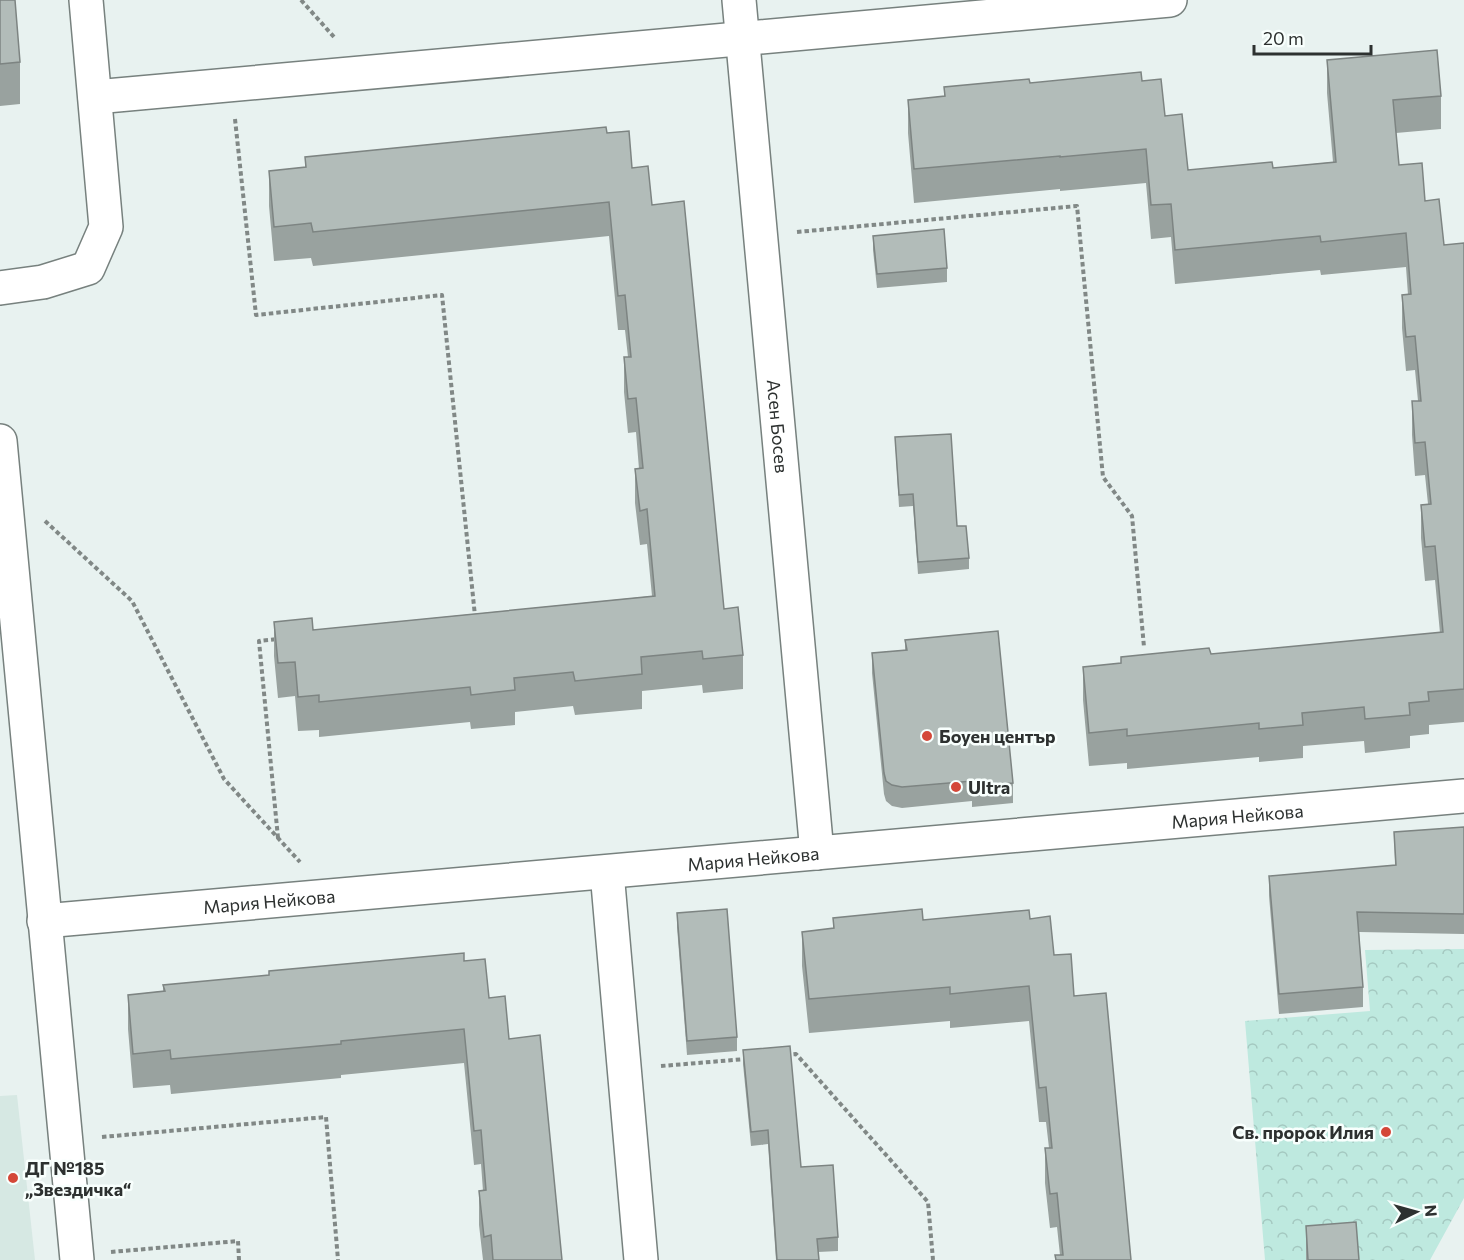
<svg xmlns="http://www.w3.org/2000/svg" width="1464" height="1260" font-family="Commissioner,sans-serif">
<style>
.built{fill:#d6e8e3}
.park{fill:url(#park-crowns)}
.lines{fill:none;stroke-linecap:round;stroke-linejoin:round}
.street-casing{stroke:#77817e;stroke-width:36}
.path{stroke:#818886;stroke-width:4;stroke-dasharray:4.5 3;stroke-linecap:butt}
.street{stroke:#fff;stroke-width:33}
.wall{fill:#99a29f}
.building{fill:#b2bcb9;stroke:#7d8482;stroke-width:1.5}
.poi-dot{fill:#d44738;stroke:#f8fffd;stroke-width:2}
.labels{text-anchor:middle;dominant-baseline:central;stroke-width:5;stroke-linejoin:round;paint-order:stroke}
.street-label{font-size:18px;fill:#2d3130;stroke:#f8fffd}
.poi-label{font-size:18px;font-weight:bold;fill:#2d3130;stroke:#f8fffd;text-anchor:start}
</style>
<defs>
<pattern id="park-crowns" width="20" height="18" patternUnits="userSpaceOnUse" patternTransform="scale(1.5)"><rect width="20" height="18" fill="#bee9df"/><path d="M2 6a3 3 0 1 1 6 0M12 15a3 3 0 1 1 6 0" fill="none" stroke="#a4c8c0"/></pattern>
</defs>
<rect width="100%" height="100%" fill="#e8f2f0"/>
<path class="built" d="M17 1095 35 1260H0V1096Z"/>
<path class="park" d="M1464 949V1198L1430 1260H1265L1245 1021 1370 1011 1365 950Z"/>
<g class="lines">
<defs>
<g id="street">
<path id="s1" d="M739 0 817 853"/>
<path d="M95 97 1170 0"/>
<path d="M0 288 43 282 88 268 106 227 86 0"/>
<path d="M0 441 77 1260"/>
<path d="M607 872 641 1260"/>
<path id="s2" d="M44 921 1464 796"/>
</g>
</defs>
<use href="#street" class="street-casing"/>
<g class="path">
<path d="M301 0 334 37"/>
<path d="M235 119 256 315 442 295 475 616"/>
<path d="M797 232 1077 206 1103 477 1132 516 1144 647"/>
<path d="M45 521 132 601 224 779 300 862"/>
<path d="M278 838 259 641 279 639"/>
<path d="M786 1055 796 1054 928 1202 933 1260"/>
<path d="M661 1066 746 1059"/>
<path d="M102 1137 326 1117 338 1260"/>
<path d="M111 1252 238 1241 239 1260"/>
</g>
<use href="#street" class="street"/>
</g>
<g class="wall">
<path d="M0 0 20 62V104L0 106Z"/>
<path d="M1327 60 1441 96V129L1396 133 1399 165 1425 201 1444 245 1464 243V722L1429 725V734L1410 736V748L1365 753 1364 741 1303 746V758L1259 762V757L1127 769V763L1089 766 1083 700V667L1121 663V657L1211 654 1440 633 1435 580 1425 581 1421 538V505L1428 504 1425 475 1415 476 1412 435V401H1418L1415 370 1406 371 1402 328V295H1408L1406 267 1321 275 1320 270 1175 284 1171 237 1151 239 1146 183 1060 191V189L914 203 908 133V100L944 96V87L1030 83 1142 81 1165 116 1188 170 1273 168 1333 162 1327 93Z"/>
<path d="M607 133 632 168 652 205 724 609 743 655V689L703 693 702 685 642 691V709L575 715 573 706 515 712V725L471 729 470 722 319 737V730L298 731 295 696 278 698 274 656V622L313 630 652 596 647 544 640 545 635 503V469H639L636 432 628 433 624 392V357H628L625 330H618L609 236 313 266 311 258 274 261 269 206V171L305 167V157Z"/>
<path d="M873 236 947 268V282L877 288 873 250Z"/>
<path d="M895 437 957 526 969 558V569L918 574 913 506 899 507Z"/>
<path d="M905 640 1013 783V803L972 807V801L902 808 892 806 886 801 884 794 872 673V653L905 650Z"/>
<path d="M1464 827V934L1359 932 1363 987V1007L1279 1014 1269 896V876L1395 865 1394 832Z"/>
<path d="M677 913 737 1037V1051L687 1055 677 927Z"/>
<path d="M833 918 923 920 1030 919 1054 955 1074 996 1131 1260H1055V1255H1060L1057 1227 1050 1228 1045 1183V1148H1049L1046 1122H1039L1029 1021 950 1028V1021L809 1033 802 966V932L833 929Z"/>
<path d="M464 961 489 998 509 1039 562 1260H483L479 1225V1191H483L481 1164 474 1165 464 1063 341 1075V1078L171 1094 170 1085 133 1088 128 1029V995L163 991V985Z"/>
<path d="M743 1050 801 1167 838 1237V1251L818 1252 819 1260H776L768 1144 751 1146 743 1064Z"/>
<path d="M1306 1226 1359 1260H1306Z"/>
</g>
<g class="building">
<path d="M0 0H15L20 62 0 64Z"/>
<path d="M1437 50 1441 96 1393 100 1399 165 1422 163 1425 201 1439 199 1444 245 1464 243V689L1428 692 1429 701 1409 703 1410 715 1365 719 1364 707 1302 713 1303 725 1259 729V723L1127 736V729L1089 733 1083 667 1121 663V657L1209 648 1211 654 1443 632 1435 546 1425 547 1421 505 1431 504 1425 442 1415 443 1412 401H1421L1415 336 1406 337 1402 295 1411 294 1406 233 1321 242 1320 236 1175 250 1171 204 1151 205 1146 149 1060 157V156L914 169 908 100 945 96 944 87 1029 79 1030 83 1141 72 1142 81 1161 79 1165 116 1182 114 1188 170 1272 162 1273 168 1336 162 1327 60Z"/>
<path d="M606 127 607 133 629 131 632 168 648 166 652 205 684 201 724 609 738 607 743 655 703 659 702 651 641 657 642 674 575 681 573 672 514 678 515 690 471 695 470 687 319 702V695L298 697 295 662 278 663 274 622 312 618 313 630 655 596 647 509 640 511 635 469 643 468 636 398 628 399 624 357H631L625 295 618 296 609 202 313 232 311 223 274 227 269 171 306 167 305 157Z"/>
<path d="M944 229 947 268 877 274 873 236Z"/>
<path d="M951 434 957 526H966L969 558 918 562 913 494 899 495 895 437Z"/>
<path d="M998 631 1013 783 972 787V781L902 787 892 785 886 781 884 773 872 653 907 650 905 640Z"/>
<path d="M1464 827V914L1357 912 1363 987 1279 994 1269 876 1396 865 1394 832Z"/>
<path d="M727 909 737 1037 687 1041 677 913Z"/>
<path d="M922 909 923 920 1029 910 1030 919 1050 916 1054 955 1071 954 1074 996 1106 993 1131 1260H1056L1055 1255H1063L1057 1193 1050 1194 1045 1148H1052L1046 1087 1039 1088 1029 986 950 994V987L809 999 802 932 834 928 833 918Z"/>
<path d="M464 953V961L485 959 489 998 505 996 509 1039 540 1035 562 1260H493L491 1235 484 1237 479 1191 486 1190 481 1130 474 1131 464 1029 341 1041V1044L171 1059 170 1050 133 1054 128 995 165 991 163 985 269 975V971Z"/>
<path d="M790 1046 801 1167 833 1165 838 1237 817 1239 819 1260H777L768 1130 751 1132 743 1050Z"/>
<path d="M1356 1222 1359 1260H1308L1306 1226Z"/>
</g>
<g class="poi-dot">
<circle cx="927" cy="736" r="6"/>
<circle cx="956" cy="787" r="6"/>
<circle cx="1386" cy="1132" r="6"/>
<circle cx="13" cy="1178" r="6"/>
</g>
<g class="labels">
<g class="street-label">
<text stroke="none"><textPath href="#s1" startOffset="428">Асен Босев</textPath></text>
<text stroke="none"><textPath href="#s2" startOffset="1198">Мария Нейкова</textPath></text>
<text stroke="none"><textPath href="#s2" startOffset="712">Мария Нейкова</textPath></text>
<text stroke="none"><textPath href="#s2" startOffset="226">Мария Нейкова</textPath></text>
</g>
<g class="poi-label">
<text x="939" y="736">Боуен център</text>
<text x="968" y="787">Ultra</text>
<text x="1374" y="1132" text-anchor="end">Св. пророк Илия</text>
<text x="25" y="1168">ДГ №185<tspan x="25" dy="21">„Звездичка“</tspan></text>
</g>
</g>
<g transform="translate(1416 1212) rotate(85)" stroke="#f8fffd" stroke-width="4.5" paint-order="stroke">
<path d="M0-4.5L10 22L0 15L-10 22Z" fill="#2d3130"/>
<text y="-9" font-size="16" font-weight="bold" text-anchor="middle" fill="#2d3130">N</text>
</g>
<path d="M1254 45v9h117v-9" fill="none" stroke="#2d3130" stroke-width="3"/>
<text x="1263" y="45" font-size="18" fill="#2d3130" stroke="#f8fffd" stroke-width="4.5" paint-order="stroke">20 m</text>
</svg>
